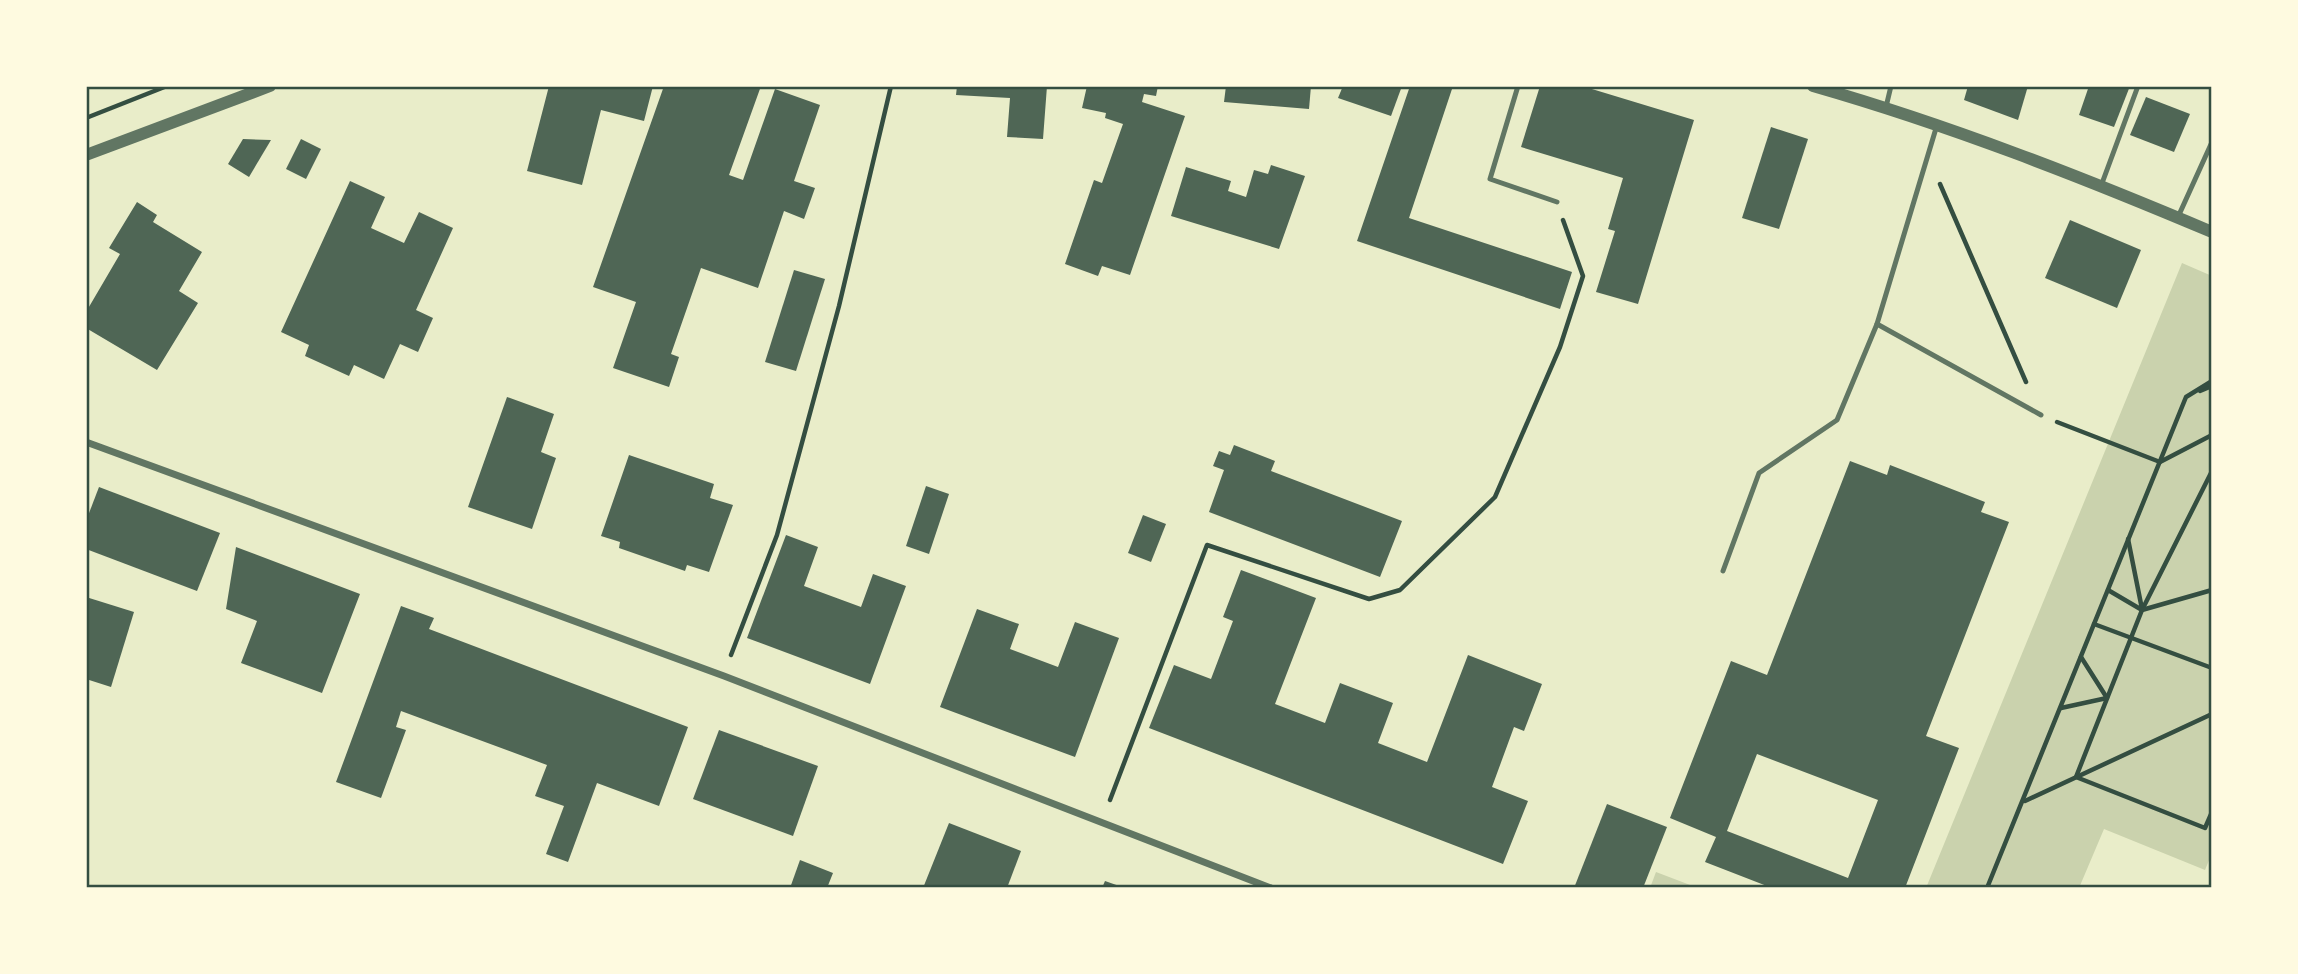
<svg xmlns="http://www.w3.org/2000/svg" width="2298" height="974" font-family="Lato,sans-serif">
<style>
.green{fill:#cad2ad}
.building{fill:#4f6655;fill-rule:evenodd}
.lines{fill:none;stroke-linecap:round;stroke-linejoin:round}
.path{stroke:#344e41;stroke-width:4.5}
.service{stroke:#617663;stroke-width:5}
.minor{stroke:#617663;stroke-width:7}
.tertiary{stroke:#617663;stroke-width:12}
.neatline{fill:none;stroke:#344e41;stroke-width:2.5}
</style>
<rect width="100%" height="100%" fill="#e9edc9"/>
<g class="green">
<path d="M2182 263 2212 276V853L2205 870 2104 829 2079 888H1926Z"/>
<path d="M1656 872 1698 888H1650Z"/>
</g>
<g class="building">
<path d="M549 86H653L644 121 601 110 582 185 527 171Z"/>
<path d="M664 86H761L729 175 743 180 775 89 820 105 794 181 815 188 804 219 784 211 758 288 701 268 671 354 679 357 669 387 613 368 636 302 593 287Z"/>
<path d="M957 86H1047L1043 139 1007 137 1010 98 956 95Z"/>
<path d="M1087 86H1158L1156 96 1144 94 1142 102 1185 116 1130 275 1102 266 1098 276 1065 264 1094 180 1102 183 1123 124 1105 118 1106 113 1082 108Z"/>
<path d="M1226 86H1311L1309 109 1224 102Z"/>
<path d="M1343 86H1402L1391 116 1338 98Z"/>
<path d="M1410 86H1453L1409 218 1572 272 1560 309 1357 241Z"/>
<path d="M1540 86H1582L1694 120 1638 304 1596 292 1615 231 1608 229 1623 178 1521 147Z"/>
<path d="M1968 86H2028L2018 120 1964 100Z"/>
<path d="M2089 86H2130L2114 127 2079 115Z"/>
<path d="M2146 97 2190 114 2174 152 2130 135Z"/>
<path d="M1771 127 1808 139 1779 229 1742 218Z"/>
<path d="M243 139 271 140 249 177 228 164Z"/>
<path d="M301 139 321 149 306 179 286 169Z"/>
<path d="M1271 165 1305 176 1279 249 1171 216 1186 167 1231 181 1228 191 1246 197 1254 170 1268 174Z"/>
<path d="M350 181 385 197 371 228 404 243 419 212 453 228 416 310 433 318 418 352 400 344 384 379 354 365 349 376 305 356 309 345 281 332Z"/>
<path d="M137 202 157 215 153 222 202 252 179 291 198 303 157 370 86 328V312L120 254 109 248Z"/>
<path d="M2070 220 2141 250 2117 308 2045 278Z"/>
<path d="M794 270 825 279 796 371 765 362Z"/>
<path d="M507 397 554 414 541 452 556 458 532 529 468 507Z"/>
<path d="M1234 445 1275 461 1271 471 1402 521 1380 577 1209 512 1224 470 1213 466 1219 451 1230 455Z"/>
<path d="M629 455 714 484 710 498 733 505 709 572 687 565 685 571 619 548 620 542 601 536Z"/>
<path d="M1850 461 1887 475 1890 465 1985 502 1981 512 2009 522 1926 736 1959 748 1905 888H1772L1705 862 1716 837 1670 818 1731 661 1767 675ZM1757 754 1878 800 1848 878 1727 831Z"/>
<path d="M926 486 949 494 929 554 906 546Z"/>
<path d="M99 487 220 533 197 591 86 549V521Z"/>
<path d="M1143 515 1166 524 1151 562 1128 553Z"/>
<path d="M786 535 818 547 804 586 861 607 873 574 906 586 870 684 747 638Z"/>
<path d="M236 547 360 594 322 693 241 663 257 621 226 609Z"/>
<path d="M1241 570 1316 598 1275 704 1325 723 1340 683 1393 703 1378 743 1427 762 1468 655 1542 684 1524 731 1514 727 1492 787 1528 801 1503 864 1149 728 1174 665 1211 679 1233 621 1223 617Z"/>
<path d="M86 597 134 612 111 687 86 679Z"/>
<path d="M401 606 434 618 429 629 688 727 659 806 597 783 568 862 546 854 564 806 535 796 547 765 401 711 396 727 406 730 381 798 336 782Z"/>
<path d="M977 609 1019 624 1010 649 1058 667 1075 622 1119 638 1075 757 940 707Z"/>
<path d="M719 730 818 766 793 836 693 799Z"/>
<path d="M1607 804 1667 827 1643 888H1574Z"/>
<path d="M949 823 1021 851 1007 888H923Z"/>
<path d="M800 860 833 873 827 888H790Z"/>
<path d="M1105 881 1125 888H1102Z"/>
</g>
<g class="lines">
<g class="path">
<path d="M86 118 167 86"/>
<path d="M1940 184 2026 382"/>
<path d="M2200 391 2212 386"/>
<path d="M2057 422 2160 462 2212 435"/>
<path d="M2212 471 2142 610 2076 777 2205 828 2212 812"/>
<path d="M2128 539 2142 609"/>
<path d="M2108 590 2142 610 2212 590"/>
<path d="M2094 624 2212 668"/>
<path d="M731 655 777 535 839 306 891 86"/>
<path d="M2061 708 2107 698 2081 657"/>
<path d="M1110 800 1207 545 1369 599 1400 590 1495 497 1560 347 1583 276 1563 220"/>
<path d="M2025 801 2212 714"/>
<path d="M1987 888 2186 397 2212 381"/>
</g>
<g class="service">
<path d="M1518 86 1490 179 1557 202"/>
<path d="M1886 107 1891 86"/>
<path d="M1937 125 1877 324 2041 415"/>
<path d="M2101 186 2138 86"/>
<path d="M2178 217 2212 142"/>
<path d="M1723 571 1759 473 1837 420 1877 324"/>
</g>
<path class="minor" d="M86 442 724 676 1271 888"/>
<g class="tertiary">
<path d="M1813 86C1949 125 2082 177 2212 232"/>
<path d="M86 155 270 86"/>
</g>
</g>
<rect width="2298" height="974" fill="none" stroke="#fefae0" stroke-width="175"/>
<rect x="88" y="88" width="2122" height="798" class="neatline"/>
</svg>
